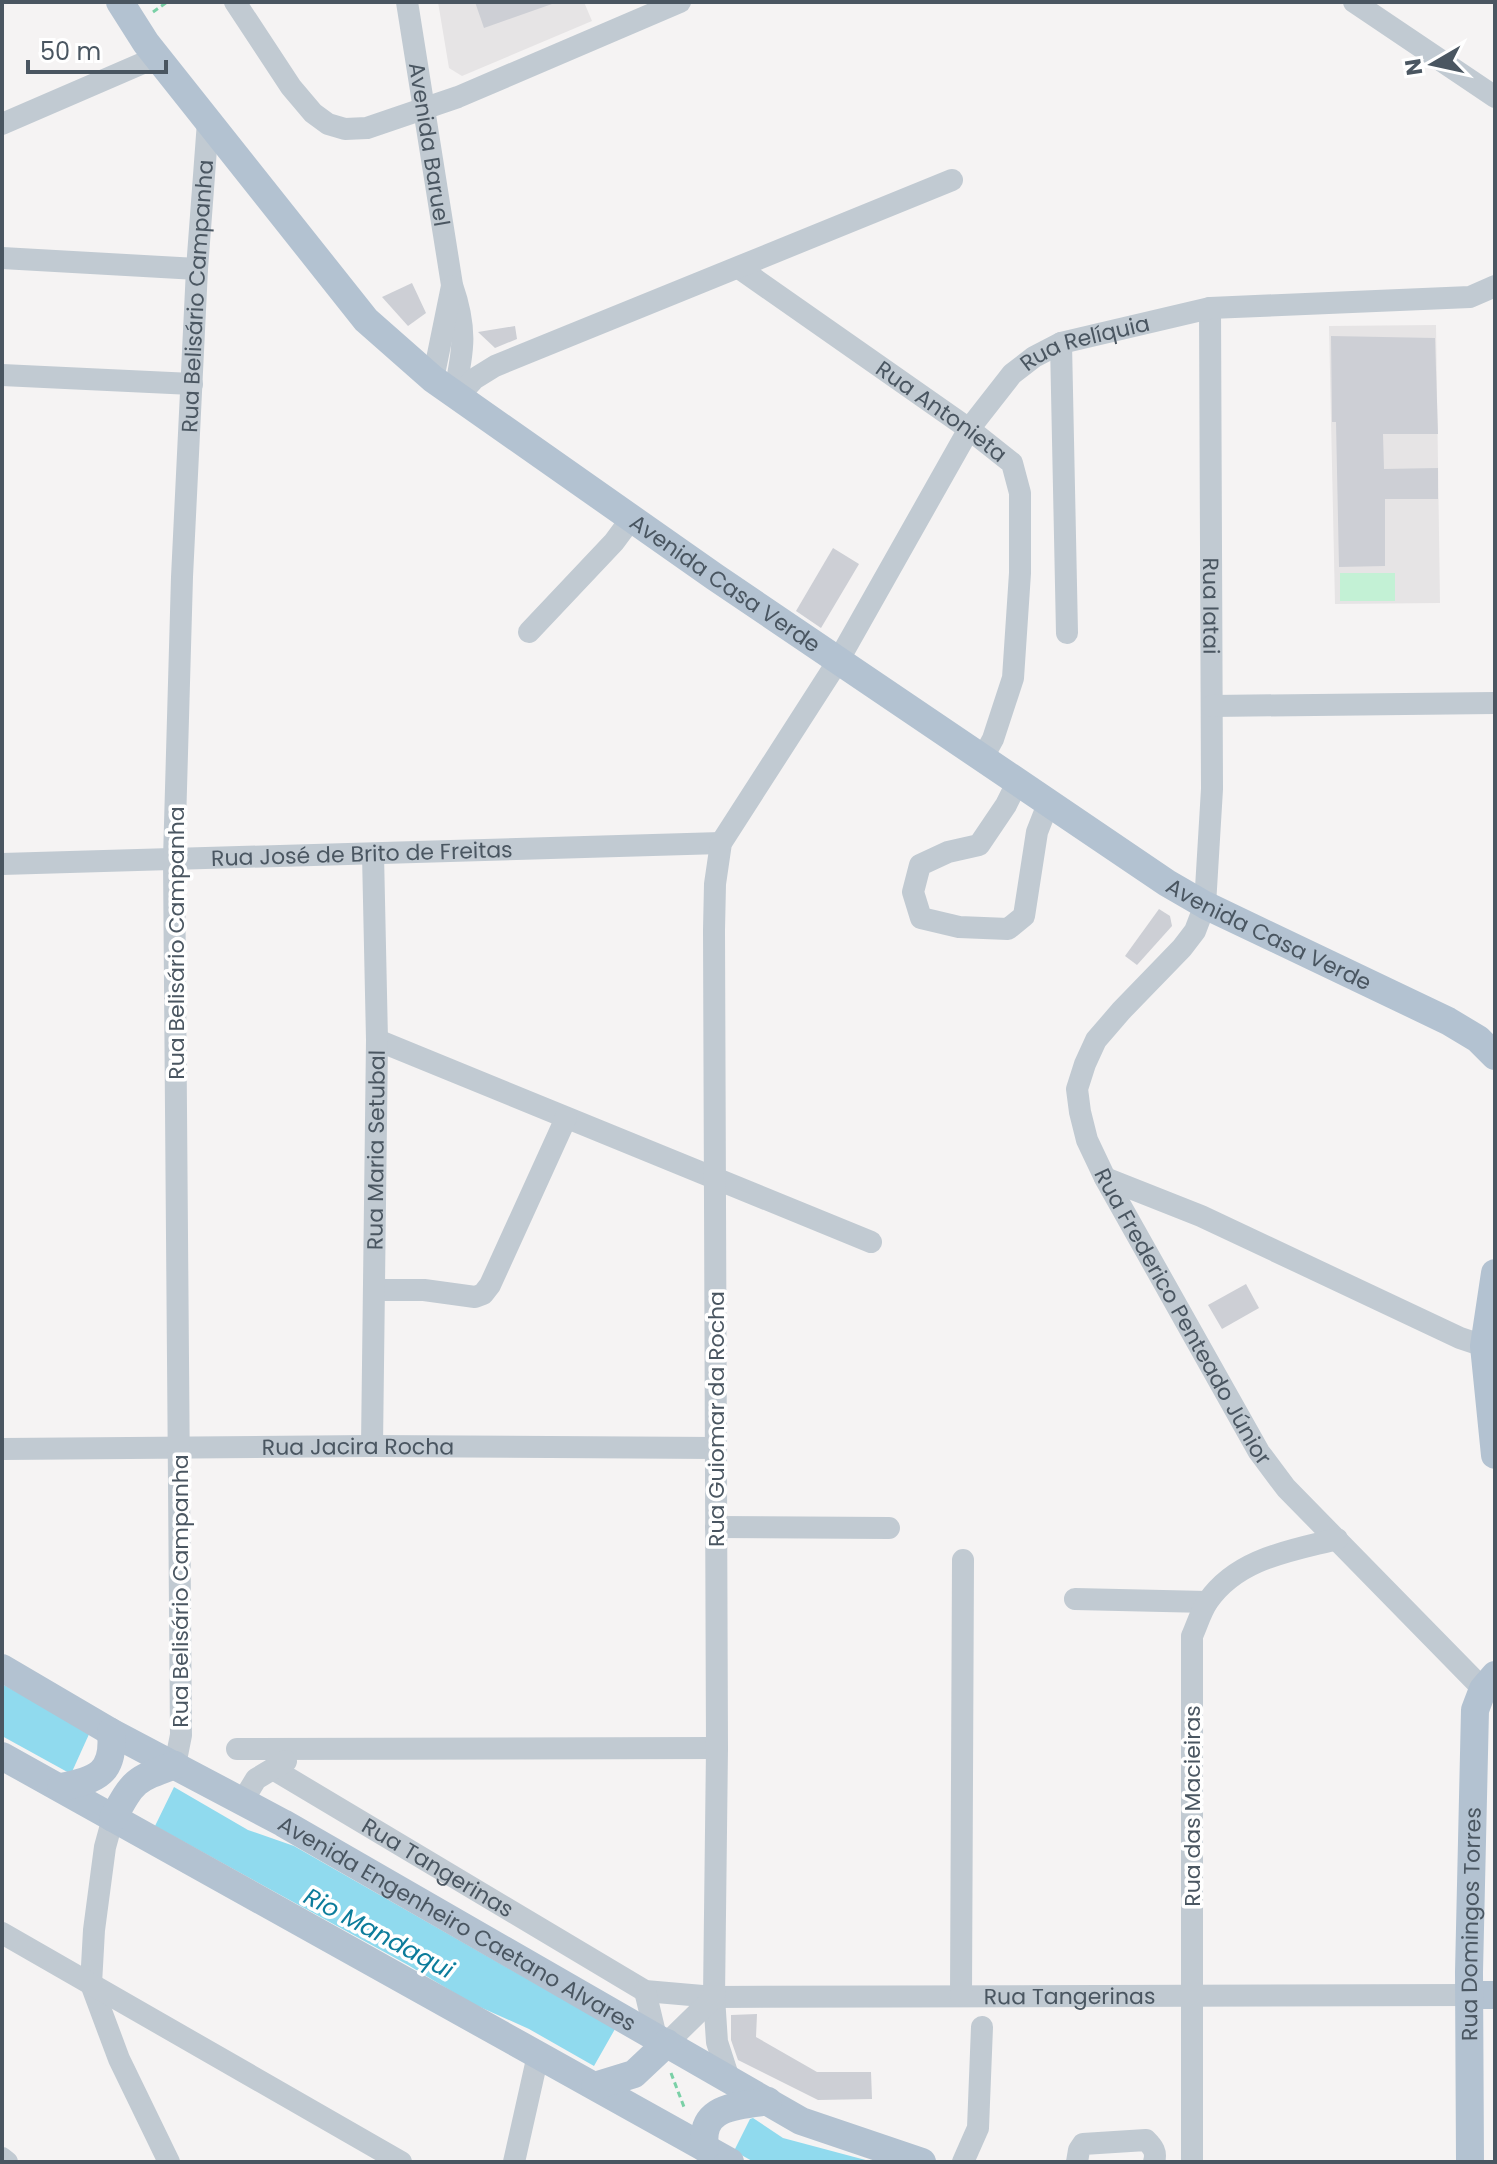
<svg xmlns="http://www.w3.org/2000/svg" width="1497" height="2164" font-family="Poppins,sans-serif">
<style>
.education{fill:#e6e4e5}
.green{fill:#c3f1d5}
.water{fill:#90daee}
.building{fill:#cdcfd5}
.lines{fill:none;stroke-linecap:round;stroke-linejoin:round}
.path{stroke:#7ad0a6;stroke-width:3;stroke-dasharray:6 4;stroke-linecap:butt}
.minor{stroke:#c1cad2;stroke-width:22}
.major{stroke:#b3c2d1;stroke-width:28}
.labels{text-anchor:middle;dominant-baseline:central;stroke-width:7;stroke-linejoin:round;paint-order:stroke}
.street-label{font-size:22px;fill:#4a5661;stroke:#fff}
.water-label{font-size:24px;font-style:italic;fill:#0c7c9b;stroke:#fff}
</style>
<rect width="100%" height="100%" fill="#f5f3f3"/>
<g class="education">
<path d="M438 2H584L592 21 462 76 449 68Z"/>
<path d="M1436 325 1440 603 1335 604 1329 326Z"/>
</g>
<rect class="green" x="1340" y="573" width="55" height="28"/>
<g class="water">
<path d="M2 1684 90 1732 71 1774 2 1736Z"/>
<path d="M174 1787 248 1830 294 1846 615 2029 594 2066 529 2029 471 2003 408 1965 155 1826Z"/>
<path d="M753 2118 783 2138 873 2162H754L734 2151 750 2119Z"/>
</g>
<g class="building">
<path d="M475 2H551L552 4 484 28Z"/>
<path d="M412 283 426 313 408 326 382 297Z"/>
<path d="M515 326 517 339 495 348 478 332Z"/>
<path d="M1331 336 1435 338 1438 434H1383L1384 469 1438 468V499H1385V566L1339 567 1336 422H1332Z"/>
<path d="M833 548 859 564 821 628 796 611Z"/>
<path d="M1159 909 1170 916 1172 926 1137 965 1125 956Z"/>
<path d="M1246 1284 1259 1308 1222 1329 1208 1305Z"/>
<path d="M757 2014 756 2037 817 2072H871L872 2099 818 2100 738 2060 731 2040V2015Z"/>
</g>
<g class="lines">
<g class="path">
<path d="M153 12 167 2"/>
<path d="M671 2073 684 2107 683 2110"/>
</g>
<g class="minor">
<path d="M235 2 291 87 313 113 328 124 345 129 367 128 458 97 680 2"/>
<path id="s1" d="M407 2 452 285C467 328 464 350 454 394"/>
<path d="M1354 2 1495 97"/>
<path d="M2 124 157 57"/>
<path d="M2 258 197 269"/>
<path id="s2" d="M739 268 969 429 1012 463 1020 493V573L1013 678 993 739 982 759"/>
<path id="s3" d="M1210 308 1212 789 1205 905 1195 931 1182 948 1121 1011 1096 1040 1085 1064 1077 1089 1080 1112 1087 1140 1105 1178 1259 1452 1286 1488 1483 1689"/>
<path d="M1061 343 1067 633"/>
<path d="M2 375 192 384"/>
<path d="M433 379 452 286"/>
<path d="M458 397 474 379 495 366 952 180"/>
<path d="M529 632 614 542 631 519"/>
<path d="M1212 706 1495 703"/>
<path d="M1017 783 1006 805 979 845 948 852 920 865 913 892 921 918 959 927 1008 929 1024 916 1037 832 1048 804"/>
<path id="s4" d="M2 864 721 843"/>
<path d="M377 1040 871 1242"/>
<path d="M1105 1178 1201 1216 1460 1338 1484 1346"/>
<path d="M375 1290H424L475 1297 483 1294 490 1285 566 1118"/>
<path id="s5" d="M372 1446 377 1040 373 854"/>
<path id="s6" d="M2 1449 372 1446 716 1448"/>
<path d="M716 1527 889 1528"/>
<path d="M1075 1599 1207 1602"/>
<path d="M237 1749 717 1748"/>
<path id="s7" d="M175 1765 181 1735 174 859 182 577 197 269 208 122"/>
<path id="s8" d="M273 1769 645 1991 714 1997 1470 1995"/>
<path d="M242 1802 256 1779 286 1761"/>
<path d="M113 1818 105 1847 94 1930 91 1984 119 2059 169 2162"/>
<path d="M2 1933 401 2162"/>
<path d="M645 1991 656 2037"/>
<path d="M961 1995 963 1560"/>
<path d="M714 1997 717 2042 729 2079"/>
<path id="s9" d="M667 2043 714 1997 717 1748 714 930 715 884 721 843 838 661 969 429 1012 374 1034 357 1061 343 1210 308 1470 297 1495 286"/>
<path d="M2 2158 7 2162"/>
<path d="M514 2162 538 2055"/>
<path d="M963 2162 978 2128 982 2027"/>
<path d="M1077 2162 1079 2150 1083 2144 1146 2140C1153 2147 1157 2152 1154 2162"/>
<path d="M1192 2162V1636C1197 1625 1201 1611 1208 1601 1238 1558 1290 1551 1337 1539"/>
</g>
<g class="major">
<path id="s10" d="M120 2 146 43 366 320 433 379 715 577 1167 883 1205 905 1448 1021 1478 1039 1495 1056"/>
<path d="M1495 1273 1484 1346 1495 1455"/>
<path id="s11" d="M2 1668 111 1732 283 1823 801 2121 922 2162"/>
<path d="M2 1756 730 2162"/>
<path d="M61 1787C97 1780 115 1773 111 1732"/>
<path d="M113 1818C134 1780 134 1780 175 1765"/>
<path d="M1470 1995H1495"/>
<path d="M595 2086 634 2074 667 2043"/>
<path d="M705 2148C699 2105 736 2107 768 2101"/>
<path id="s12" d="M1470 2162 1469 1972 1475 1710 1483 1689 1495 1675"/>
</g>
</g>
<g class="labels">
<g class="street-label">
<text stroke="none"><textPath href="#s1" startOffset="144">Avenida Baruel</textPath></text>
<text stroke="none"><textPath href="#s7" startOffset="1470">Rua Belisário Campanha</textPath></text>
<text stroke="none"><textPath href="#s9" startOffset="1854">Rua Relíquia</textPath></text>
<text stroke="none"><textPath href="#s2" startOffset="248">Rua Antonieta</textPath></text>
<text stroke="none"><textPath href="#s10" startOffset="848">Avenida Casa Verde</textPath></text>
<text stroke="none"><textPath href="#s3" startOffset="298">Rua Iatai</textPath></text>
<text stroke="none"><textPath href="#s4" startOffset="360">Rua José de Brito de Freitas</textPath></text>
<text stroke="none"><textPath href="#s10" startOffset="1496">Avenida Casa Verde</textPath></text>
<text transform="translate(176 943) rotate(-90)">Rua Belisário Campanha</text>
<text stroke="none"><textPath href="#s5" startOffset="296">Rua Maria Setubal</textPath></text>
<text stroke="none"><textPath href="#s3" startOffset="1078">Rua Frederico Penteado Júnior</textPath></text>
<text transform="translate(716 1419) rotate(-90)">Rua Guiomar da Rocha</text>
<text stroke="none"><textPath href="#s6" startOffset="356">Rua Jacira Rocha</textPath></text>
<text transform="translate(180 1591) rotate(-90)">Rua Belisário Campanha</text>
<text transform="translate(1192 1806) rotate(-90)">Rua das Macieiras</text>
<text stroke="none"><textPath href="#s8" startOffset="192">Rua Tangerinas</textPath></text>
<text stroke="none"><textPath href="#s11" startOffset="522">Avenida Engenheiro Caetano Alvares</textPath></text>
<text stroke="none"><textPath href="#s12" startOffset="238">Rua Domingos Torres</textPath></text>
<text stroke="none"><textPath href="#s8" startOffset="858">Rua Tangerinas</textPath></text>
</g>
<g class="water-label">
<text transform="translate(379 1933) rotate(28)">Rio Mandaqui</text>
</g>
</g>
<rect width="1497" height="2164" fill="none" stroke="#4a5661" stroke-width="8"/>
<g transform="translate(1433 64) rotate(261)" stroke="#ffffff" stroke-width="6" paint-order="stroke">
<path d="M0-6L14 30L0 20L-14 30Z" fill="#4a5661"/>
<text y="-12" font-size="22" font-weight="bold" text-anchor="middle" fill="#4a5661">N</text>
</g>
<path d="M28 60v12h138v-12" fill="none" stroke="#4a5661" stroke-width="4"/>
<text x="40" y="60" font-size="24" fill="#4a5661" stroke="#ffffff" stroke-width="6" paint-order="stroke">50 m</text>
</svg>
